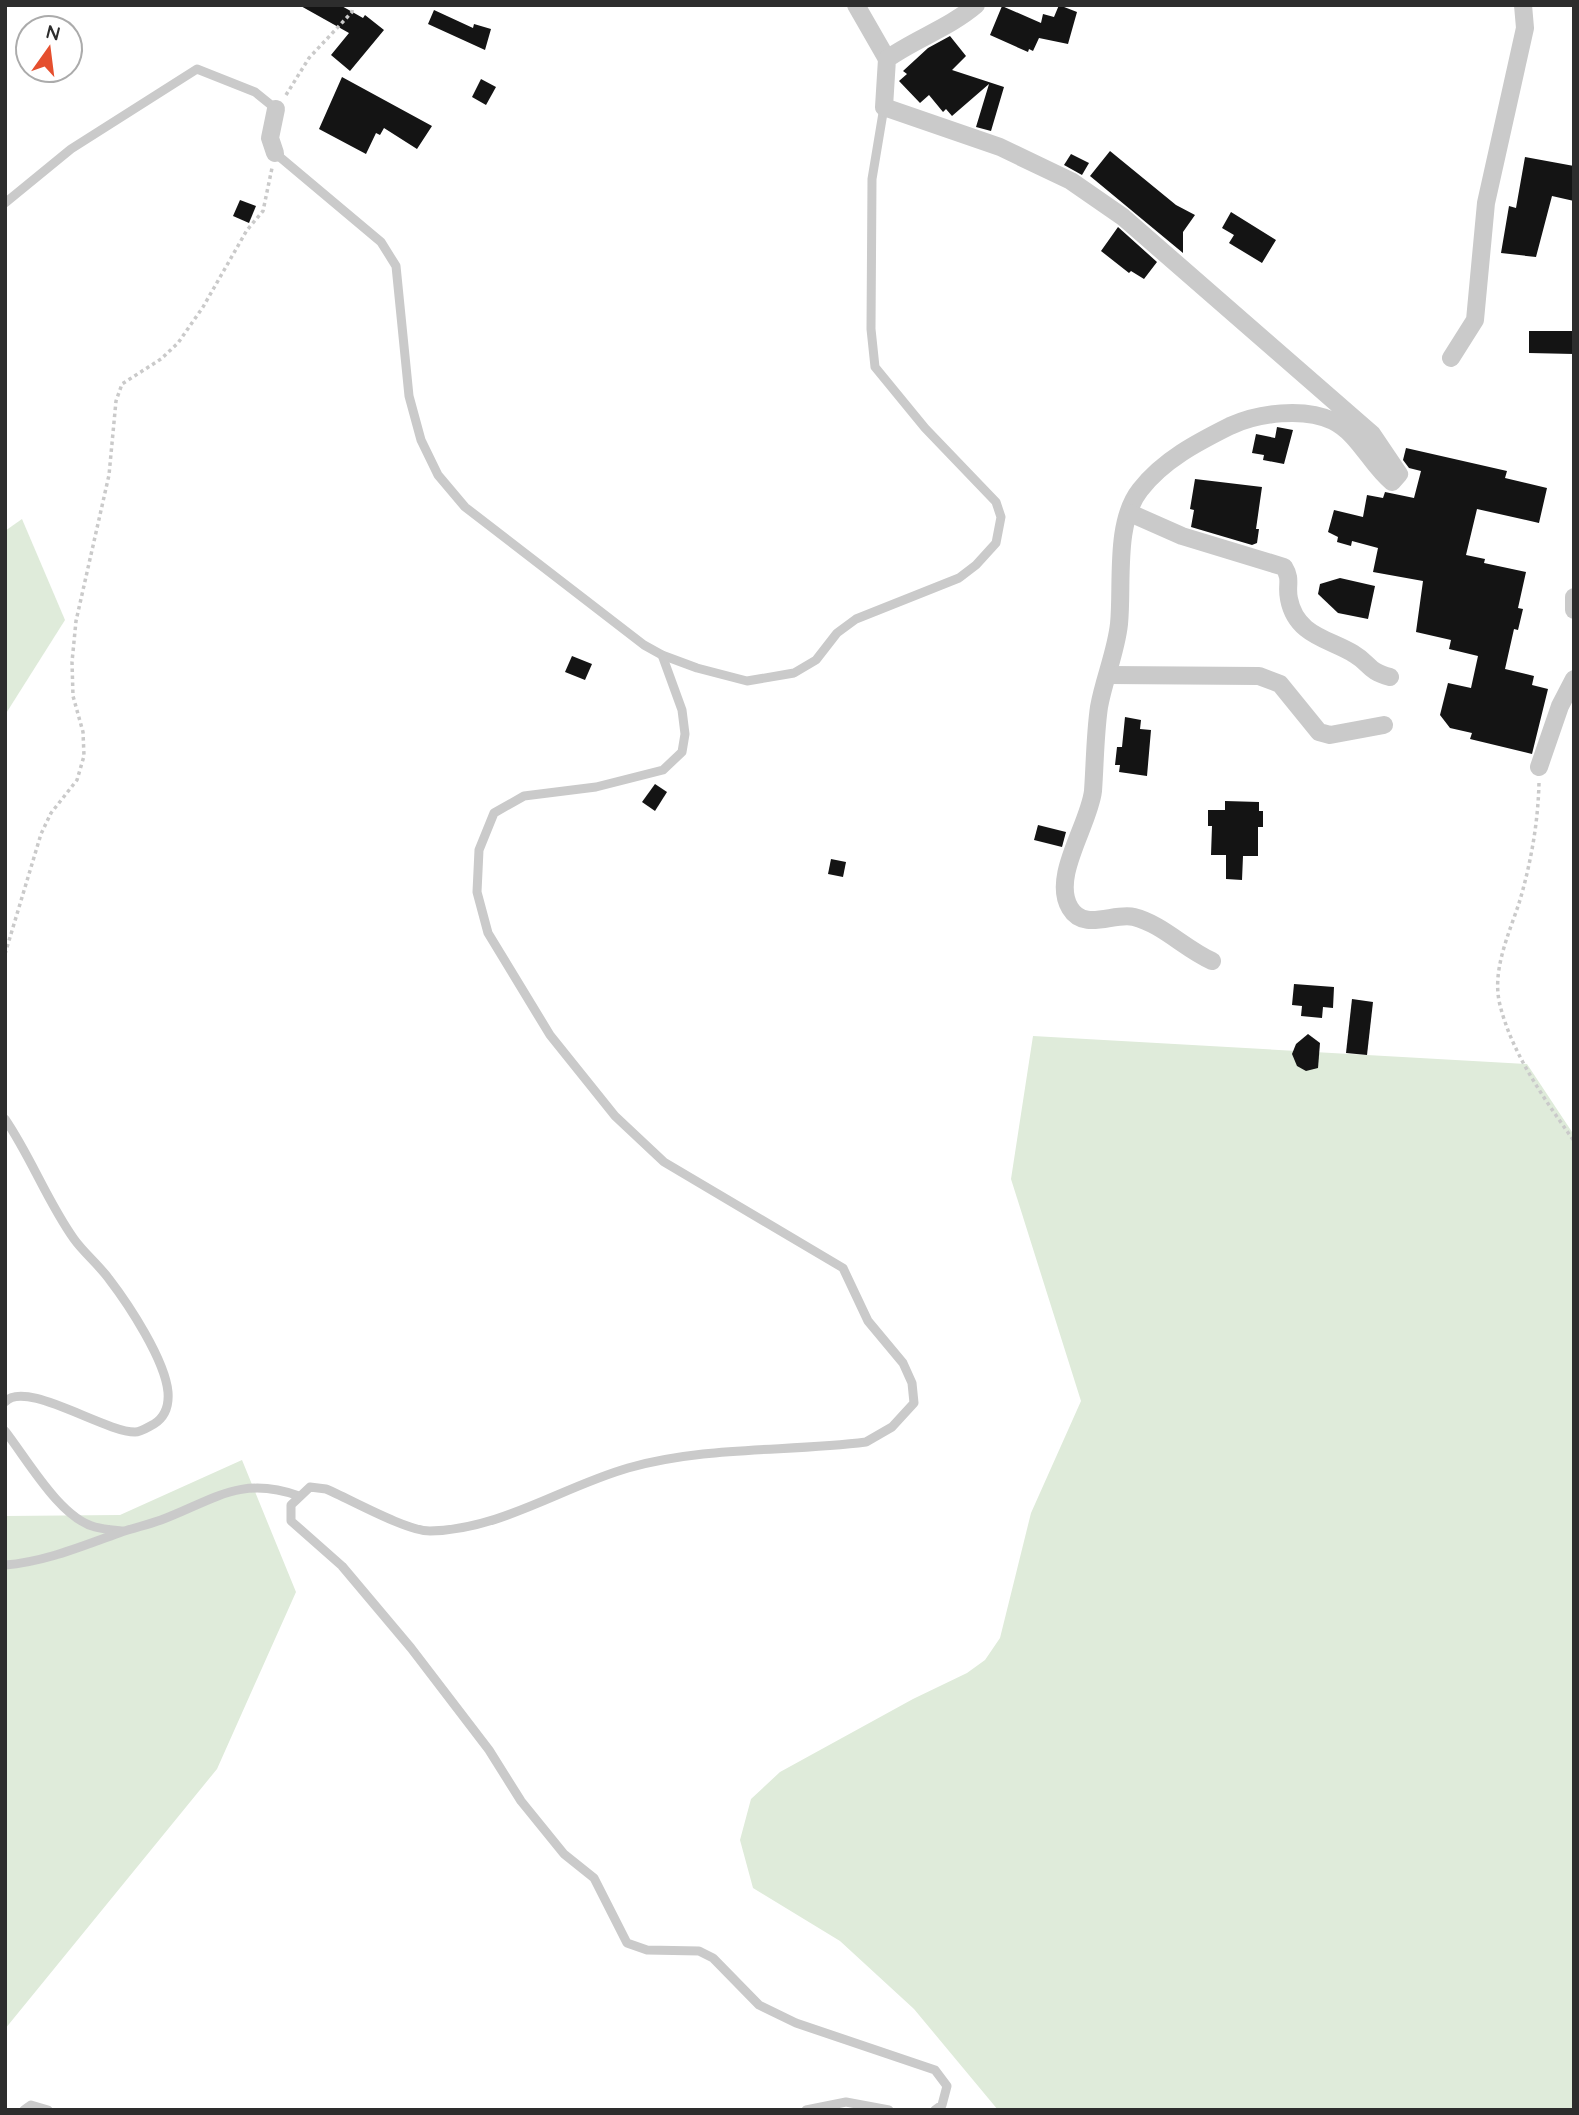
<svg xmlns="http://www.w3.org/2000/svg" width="1579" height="2115" font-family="Quicksand,sans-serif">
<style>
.green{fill:#dfebda}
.building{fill:#141414}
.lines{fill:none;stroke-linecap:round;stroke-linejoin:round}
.path{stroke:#cacaca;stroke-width:3.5;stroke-dasharray:3.5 3.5;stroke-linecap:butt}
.lane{stroke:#cacaca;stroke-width:9}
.street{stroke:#cacaca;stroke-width:18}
</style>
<rect width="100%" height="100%" fill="#fff"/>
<g class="green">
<path d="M22 519 65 620 5 715V531Z"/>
<path d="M1033 1036 1527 1064 1574 1135V2110H998L914 2009 840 1941 753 1888 740 1840 751 1799 780 1772 913 1699 967 1673 985 1660 1000 1638 1031 1513 1081 1401 1011 1179Z"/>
<path d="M242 1460 296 1592 217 1769 5 2029V1516L120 1515Z"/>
</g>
<g class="building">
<path d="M299 5H340L363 18 365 15 384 30 350 71 331 55 349 33Z"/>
<path d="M1059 5 1077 12 1068 44 1039 38 1033 51 1029 49 1028 52 990 35 1002 6 1041 23 1043 14 1054 17Z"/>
<path d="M434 10 473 28 474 24 491 29 485 50 428 24Z"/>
<path d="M950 36 966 56 952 70 1004 87 991 131 976 127 989 84 952 116 946 109 943 112 929 95 920 103 899 81 907 74 903 71 928 48Z"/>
<path d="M342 77 432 126 417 149 384 128 380 135 376 133 366 154 319 129Z"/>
<path d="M481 79 496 87 486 105 472 97Z"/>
<path d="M1110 151 1176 205 1195 215 1183 232V253L1090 176Z"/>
<path d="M1071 154 1089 163 1082 175 1064 165Z"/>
<path d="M1525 157 1574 166V201L1552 196 1536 257 1501 253 1509 206 1516 208Z"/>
<path d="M240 200 256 206 249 223 233 216Z"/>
<path d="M1231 212 1276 240 1262 263 1229 243 1234 235 1222 228Z"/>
<path d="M1118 227 1157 262 1144 279 1131 271 1129 273 1101 251Z"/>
<path d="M1529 331H1574V354L1529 353Z"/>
<path d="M1277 427 1293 430 1284 464 1263 460 1264 455 1252 453 1256 434 1275 438Z"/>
<path d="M1406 448 1507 471 1505 478 1547 488 1539 523 1477 509 1466 555 1485 559 1484 563 1526 572 1518 608 1523 609 1518 630 1514 629 1505 669 1534 676 1532 685 1548 689 1532 754 1470 739 1472 733 1450 728 1440 715 1448 683 1471 688 1478 656 1449 649 1451 640 1416 632 1423 581 1373 572 1378 548 1352 541 1351 546 1337 542 1338 537 1328 532 1334 510 1363 517 1367 495 1383 498 1385 492 1414 498 1421 471 1409 468 1403 460Z"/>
<path d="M1195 479 1262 487 1256 529H1259L1257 543 1252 545 1191 527 1194 510 1190 509Z"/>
<path d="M1340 578 1375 586 1368 619 1338 613 1318 594 1320 584Z"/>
<path d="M572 656 592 664 585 680 565 672Z"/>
<path d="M1125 717 1141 720 1140 729 1151 730 1147 776 1119 772 1120 765H1115L1117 747H1122Z"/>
<path d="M655 784 667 792 655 811 642 802Z"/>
<path d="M1225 801 1259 802V811H1263V827H1258V856H1243L1242 880 1226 879V855H1211L1212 826H1208V810H1225Z"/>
<path d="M1038 825 1066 832 1062 847 1034 840Z"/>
<path d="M831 859 846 862 843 877 828 874Z"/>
<path d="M1294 984 1334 987 1333 1008 1323 1007 1322 1018 1301 1016 1302 1006 1292 1005Z"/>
<path d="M1352 999 1373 1002 1367 1055 1346 1053Z"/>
<path d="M1308 1034 1320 1043 1318 1068 1306 1071 1297 1066 1292 1054 1296 1044Z"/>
</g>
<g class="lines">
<g class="path">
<path d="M286 95 309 58 352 12 353 5"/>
<path d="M1539 783C1538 823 1531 862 1520 900 1510 932 1491 970 1500 1005 1512 1054 1545 1100 1574 1141"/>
<path d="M5 954 41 834 51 813 77 780 84 756 83 732 73 696 72 662 76 621 109 475 116 401 122 384 161 359 178 343 203 307 247 230 263 211 272 168"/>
</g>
<g class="lane">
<path d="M275 153 381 242 396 266 409 396 421 440 438 475 465 507 644 645 662 655 697 668 747 681 794 673 816 660 837 633 856 619 959 578 976 565 996 543 1001 517 996 502 925 428 875 367 871 329 872 179 884 107"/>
<path d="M5 203 71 149 197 69 255 92 276 109"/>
<path d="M662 655 682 710 685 734 682 752 663 770 596 787 524 796 494 813 479 850 477 892 488 933 550 1035 615 1116 664 1162 843 1268 868 1321 903 1363 912 1383 914 1403 892 1427 866 1442C786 1452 706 1446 628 1468 562 1487 500 1530 430 1531 406 1531 350 1499 326 1489L310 1487 291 1505V1521L342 1566 411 1648 489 1750 521 1801 564 1854 594 1878 627 1943 647 1950 699 1951 713 1958 759 2005 796 2023 935 2070 947 2086 942 2105 935 2110"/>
<path d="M5 1119C31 1157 47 1201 74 1239 84 1253 99 1265 109 1279 129 1305 165 1360 168 1392 169 1405 165 1417 154 1424 148 1427 141 1432 135 1432 104 1432 25 1379 5 1402"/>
<path d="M5 1431C27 1459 60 1518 95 1527 103 1529 113 1530 122 1531"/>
<path d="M5 1565C45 1562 82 1546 119 1533 133 1528 147 1525 161 1520 214 1500 240 1475 299 1496"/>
<path d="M24 2110 31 2105 48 2110"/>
<path d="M806 2110 846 2102 889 2110"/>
</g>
<g class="street">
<path d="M856 5 887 59"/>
<path d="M976 5C949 28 915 39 887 59L884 107 1000 147 1071 181 1123 217 1372 434 1399 474 1392 482C1370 464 1359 434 1333 421 1304 407 1258 413 1230 426 1198 442 1163 460 1140 490 1114 523 1123 585 1119 624 1116 652 1104 679 1099 707 1095 735 1095 763 1093 791 1089 825 1051 877 1070 908 1084 932 1114 912 1134 917 1162 924 1185 949 1212 961"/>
<path d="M275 153 270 138 276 109"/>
<path d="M1451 358 1475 320 1486 203 1525 28 1523 5"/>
<path d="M1130 513 1182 536 1284 567C1292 580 1286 585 1289 599 1296 636 1330 639 1354 654 1371 664 1367 671 1390 677"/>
<path d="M1574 597V610"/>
<path d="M1108 675 1259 676 1280 684 1319 732 1330 735 1384 725"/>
<path d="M1539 767 1560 706 1574 679"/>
</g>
</g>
<rect width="1579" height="2115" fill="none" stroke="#2d2d2d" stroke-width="14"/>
<g transform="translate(49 49) rotate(14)"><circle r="33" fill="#ffffff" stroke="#ababab" stroke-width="2"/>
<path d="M0-5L12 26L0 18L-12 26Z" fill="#e54f2e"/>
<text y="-10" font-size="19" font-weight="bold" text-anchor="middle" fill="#2d2d2d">N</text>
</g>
</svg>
